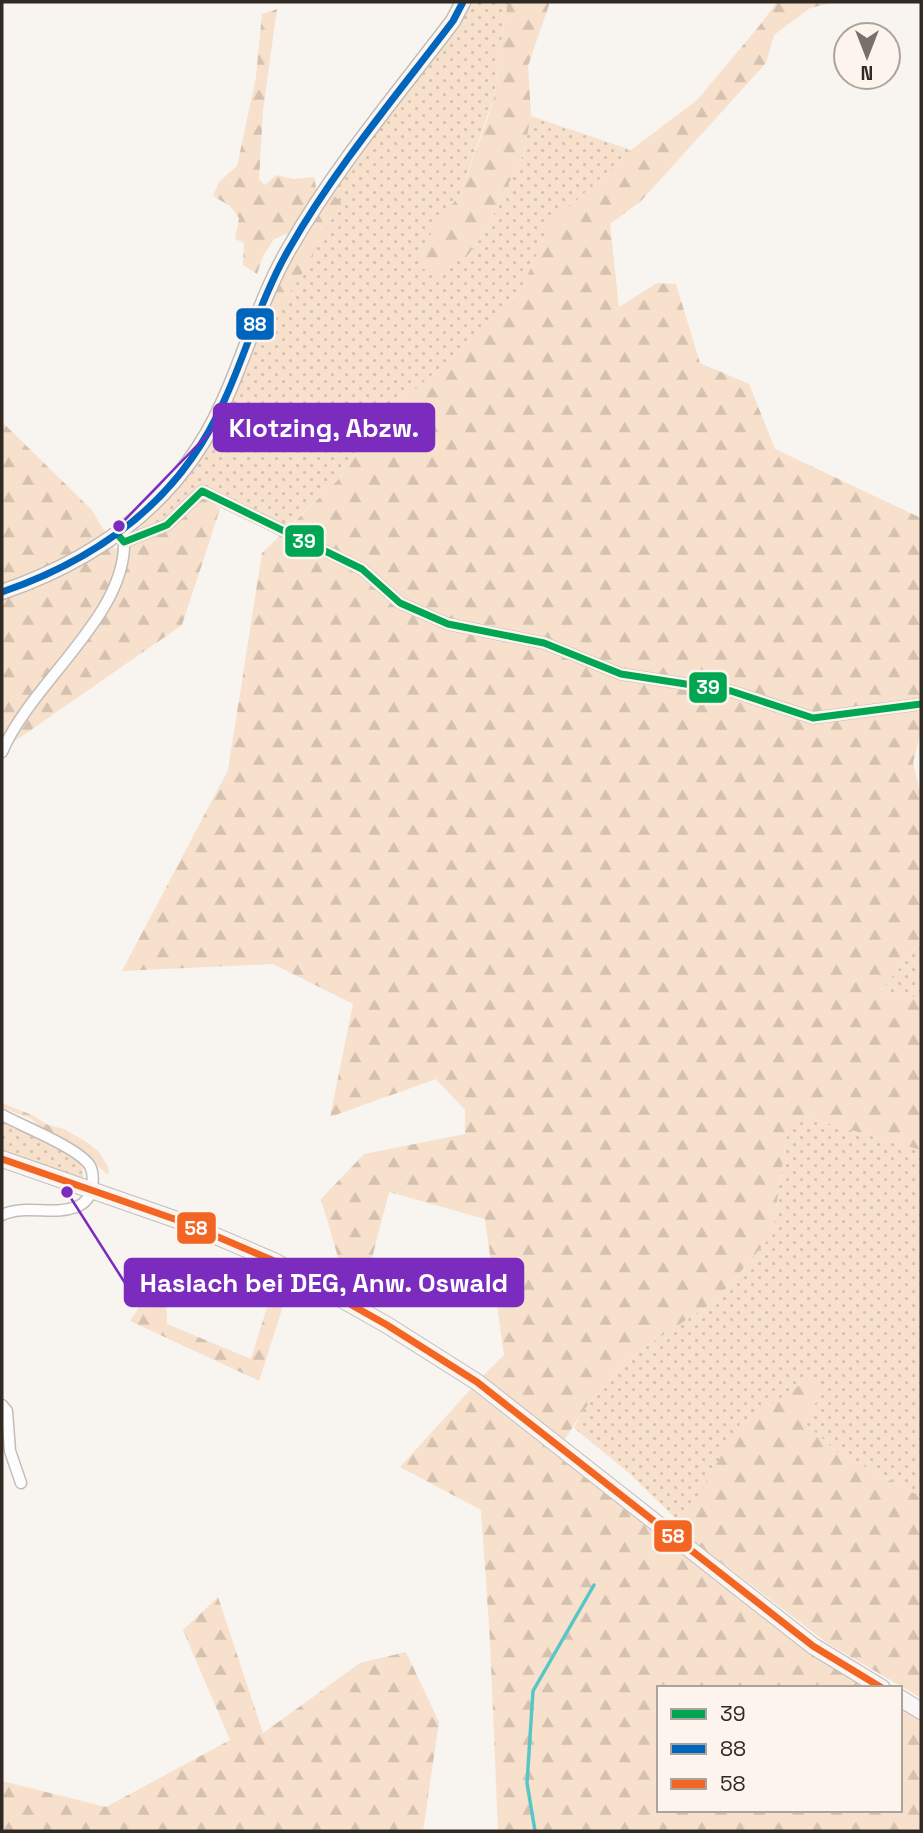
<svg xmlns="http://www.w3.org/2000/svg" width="923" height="1833" font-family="'Space Grotesk',sans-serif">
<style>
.grass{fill:url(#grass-dots)}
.forest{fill:url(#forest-firs)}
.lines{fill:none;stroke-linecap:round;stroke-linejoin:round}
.stream{stroke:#57c6c7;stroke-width:3.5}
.minor-casing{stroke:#c2bdb8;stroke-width:13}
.tertiary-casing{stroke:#c2bdb8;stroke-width:17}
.secondary-casing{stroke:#c2bdb8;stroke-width:18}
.minor{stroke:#fefdfd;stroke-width:10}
.tertiary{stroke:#fefdfd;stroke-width:14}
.secondary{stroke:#f9f6f8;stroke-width:16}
.bus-1-casing{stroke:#fcf4ed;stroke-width:12}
.bus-2-casing{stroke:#fcf4ed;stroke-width:12}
.bus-3-casing{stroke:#fcf4ed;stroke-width:12}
.bus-1{stroke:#00a651;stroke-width:7}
.bus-2{stroke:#0065bd;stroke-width:7}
.bus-3{stroke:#f26522;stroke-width:7}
.leader{fill:none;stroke:#7b2cbf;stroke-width:2.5}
.callout-dot{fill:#7b2cbf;stroke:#fcf4ed;stroke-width:2.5}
.callout{fill:#7b2cbf;stroke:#7b2cbf;stroke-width:2.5}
.callout-label{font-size:26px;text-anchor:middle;font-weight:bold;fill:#fff}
.line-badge{stroke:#fcf4ed;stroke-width:2.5}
.badge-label{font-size:19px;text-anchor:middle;font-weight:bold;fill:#fff}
</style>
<defs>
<pattern id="grass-dots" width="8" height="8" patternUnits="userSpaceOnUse" patternTransform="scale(1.75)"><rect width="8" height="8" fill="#f7e1cc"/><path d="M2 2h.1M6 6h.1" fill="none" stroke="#d4c1af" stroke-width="1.8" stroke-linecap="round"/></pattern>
<pattern id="forest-firs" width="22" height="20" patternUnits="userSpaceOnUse" patternTransform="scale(1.75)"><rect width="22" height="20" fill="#f7e1cc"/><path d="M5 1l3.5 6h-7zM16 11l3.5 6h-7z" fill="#d4c1af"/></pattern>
</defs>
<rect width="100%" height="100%" fill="#f8f4f0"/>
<g class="grass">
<path d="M470 2H508L498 60 495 94 460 194 446 215 468 255 483 235 523 155 531 116 631 150 549 226 517 302 373 426 338 480 284 531 204 487 167 520 136 536 135 531 164 503 197 461 220 424 287 267 317 213 344 175 431 62Z"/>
<path d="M921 943V998L879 992Z"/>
<path d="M2 1113 80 1153 84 1180 2 1151Z"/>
<path d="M802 1116 921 1150V1497L837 1452 805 1423 822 1390 691 1508 680 1523 629 1473 574 1428 582 1412 627 1359 715 1301 772 1235 789 1120Z"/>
</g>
<g class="forest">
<path d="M508 2H550L528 66 531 116 523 155 483 235 468 255 436 272 419 268 424 244 460 194 487 120 495 94 498 60Z"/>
<path d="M777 2H836L810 8 774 35 766 63 640 202 610 224 619 307 657 283 676 284 700 363 749 384 775 449 921 518V731L913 763 921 795V943L879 992 921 998V1150L802 1116 789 1120 772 1235 715 1301 627 1359 582 1412 564 1441 481 1378 504 1355 485 1219 389 1192 369 1270 340 1264 321 1199 364 1154 465 1134V1110L436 1079 330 1117 353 1004 273 964 122 971 228 770 262 553 338 480 373 426 516 302 549 226 631 150 697 100 760 25Z"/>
<path d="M277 9 263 110 259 180 265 185 276 175 294 179 314 177 317 192 291 232 274 239 263 256 257 274 243 265 244 243 235 239 239 218 230 206 213 196 219 182 237 166 256 77 262 14Z"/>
<path d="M328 190 342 203C326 222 294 302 274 307L270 301 272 292Z"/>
<path d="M2 422 92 510 115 549 167 527 203 496 220 509 182 625 2 750Z"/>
<path d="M2 1103 34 1116 48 1125 64 1129 88 1143 99 1152 109 1169 108 1175 71 1143 43 1129 30 1118 2 1108Z"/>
<path d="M272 1273 290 1284 259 1381 130 1321 139 1307 140 1293 166 1296 167 1324 251 1359 273 1288Z"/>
<path d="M809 1379 822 1390 805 1423 837 1452 921 1497V1698L827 1643 678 1529 740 1424Z"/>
<path d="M471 1389 710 1576 801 1645 871 1688H659V1810H900V1706L921 1718V1831H498L490 1641 481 1510 400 1467Z"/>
<path d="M218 1597 263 1733 360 1663 406 1652 439 1722 423 1831H2V1781L106 1807 230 1740 183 1630Z"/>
</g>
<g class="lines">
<path class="stream" d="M535 1831 527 1783 533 1691 594 1585"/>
<defs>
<g id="minor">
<path d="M118 535 124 542 167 525 202 491 362 569 400 603 448 624 544 643 621 674 731 691 813 718 921 704"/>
<path d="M2 752C31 683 126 616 124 542"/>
<path d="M2 1115C22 1126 79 1148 90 1166 93 1172 93 1181 92 1187 91 1196 85 1204 76 1207 52 1216 26 1204 2 1215"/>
<path d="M2 1405 7 1411 10 1451 21 1483"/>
</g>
<path id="tertiary" d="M2 592C101 558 181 499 224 401 247 351 261 297 289 249 335 168 396 96 453 21L463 2"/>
<g id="secondary">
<path d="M2 1159 183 1222 274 1261 387 1325 477 1382 813 1646 882 1688"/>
<path d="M900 1698 921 1711"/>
</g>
</defs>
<use href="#minor" class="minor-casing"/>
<use href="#tertiary" class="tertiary-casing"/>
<use href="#secondary" class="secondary-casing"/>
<use href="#minor" class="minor"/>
<use href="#tertiary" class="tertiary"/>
<use href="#secondary" class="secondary"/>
<defs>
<path id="bus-1" d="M118 535 124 542 167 525 202 491 362 569 400 603 448 624 544 643 621 674 731 691 813 718 921 704"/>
<path id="bus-2" d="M2 592C101 558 181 499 224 401 247 351 261 297 289 249 335 168 396 96 453 21L463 2"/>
<path id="bus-3" d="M2 1159 183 1222 274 1261 387 1325 477 1382 813 1646 882 1688"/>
</defs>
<use href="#bus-1" class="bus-1-casing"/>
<use href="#bus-2" class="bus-2-casing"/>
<use href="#bus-3" class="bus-3-casing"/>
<use href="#bus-1" class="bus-1"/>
<use href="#bus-2" class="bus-2"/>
<use href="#bus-3" class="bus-3"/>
</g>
<path class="leader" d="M119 526L214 428M67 1192L125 1283"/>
<g class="callout-dot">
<circle cx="119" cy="526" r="7"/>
<circle cx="67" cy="1192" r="7"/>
</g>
<g class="callout">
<rect x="214" y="404" width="220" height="47" rx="7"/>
<rect x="125" y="1259" width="398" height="47" rx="7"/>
</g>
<g class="callout-label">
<text x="324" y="437">Klotzing, Abzw.</text>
<text x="324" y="1292">Haslach bei DEG, Anw. Oswald</text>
</g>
<g class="line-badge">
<rect x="235" y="307" width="40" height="34" rx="7" fill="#0065bd"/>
<rect x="284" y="524" width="41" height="34" rx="7" fill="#00a651"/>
<rect x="688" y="671" width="40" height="33" rx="7" fill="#00a651"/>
<rect x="176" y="1211" width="41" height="34" rx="7" fill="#f26522"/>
<rect x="653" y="1519" width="40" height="34" rx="7" fill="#f26522"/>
</g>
<g class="badge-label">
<text x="255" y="331">88</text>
<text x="304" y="548">39</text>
<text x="708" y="694">39</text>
<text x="196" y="1235">58</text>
<text x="673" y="1543">58</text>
</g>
<rect width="923" height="1833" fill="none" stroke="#312a23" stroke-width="7"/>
<rect x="657" y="1686" width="245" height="126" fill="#fcf4ed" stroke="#aba39c" stroke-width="2"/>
<rect x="671" y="1709" width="35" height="10" fill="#00a651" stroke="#aba39c" stroke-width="2"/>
<text x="720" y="1721" font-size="21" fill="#312a23">39</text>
<rect x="671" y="1744" width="35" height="10" fill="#0065bd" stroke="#aba39c" stroke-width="2"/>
<text x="720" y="1756" font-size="21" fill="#312a23">88</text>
<rect x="671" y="1779" width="35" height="10" fill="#f26522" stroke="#aba39c" stroke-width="2"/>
<text x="720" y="1791" font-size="21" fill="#312a23">58</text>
<g transform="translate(867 56) rotate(180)"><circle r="33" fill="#fcf4ed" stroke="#aba39c" stroke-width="2"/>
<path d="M0-5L12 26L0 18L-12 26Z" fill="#77716b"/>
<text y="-10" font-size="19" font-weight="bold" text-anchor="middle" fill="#312a23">N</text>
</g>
</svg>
